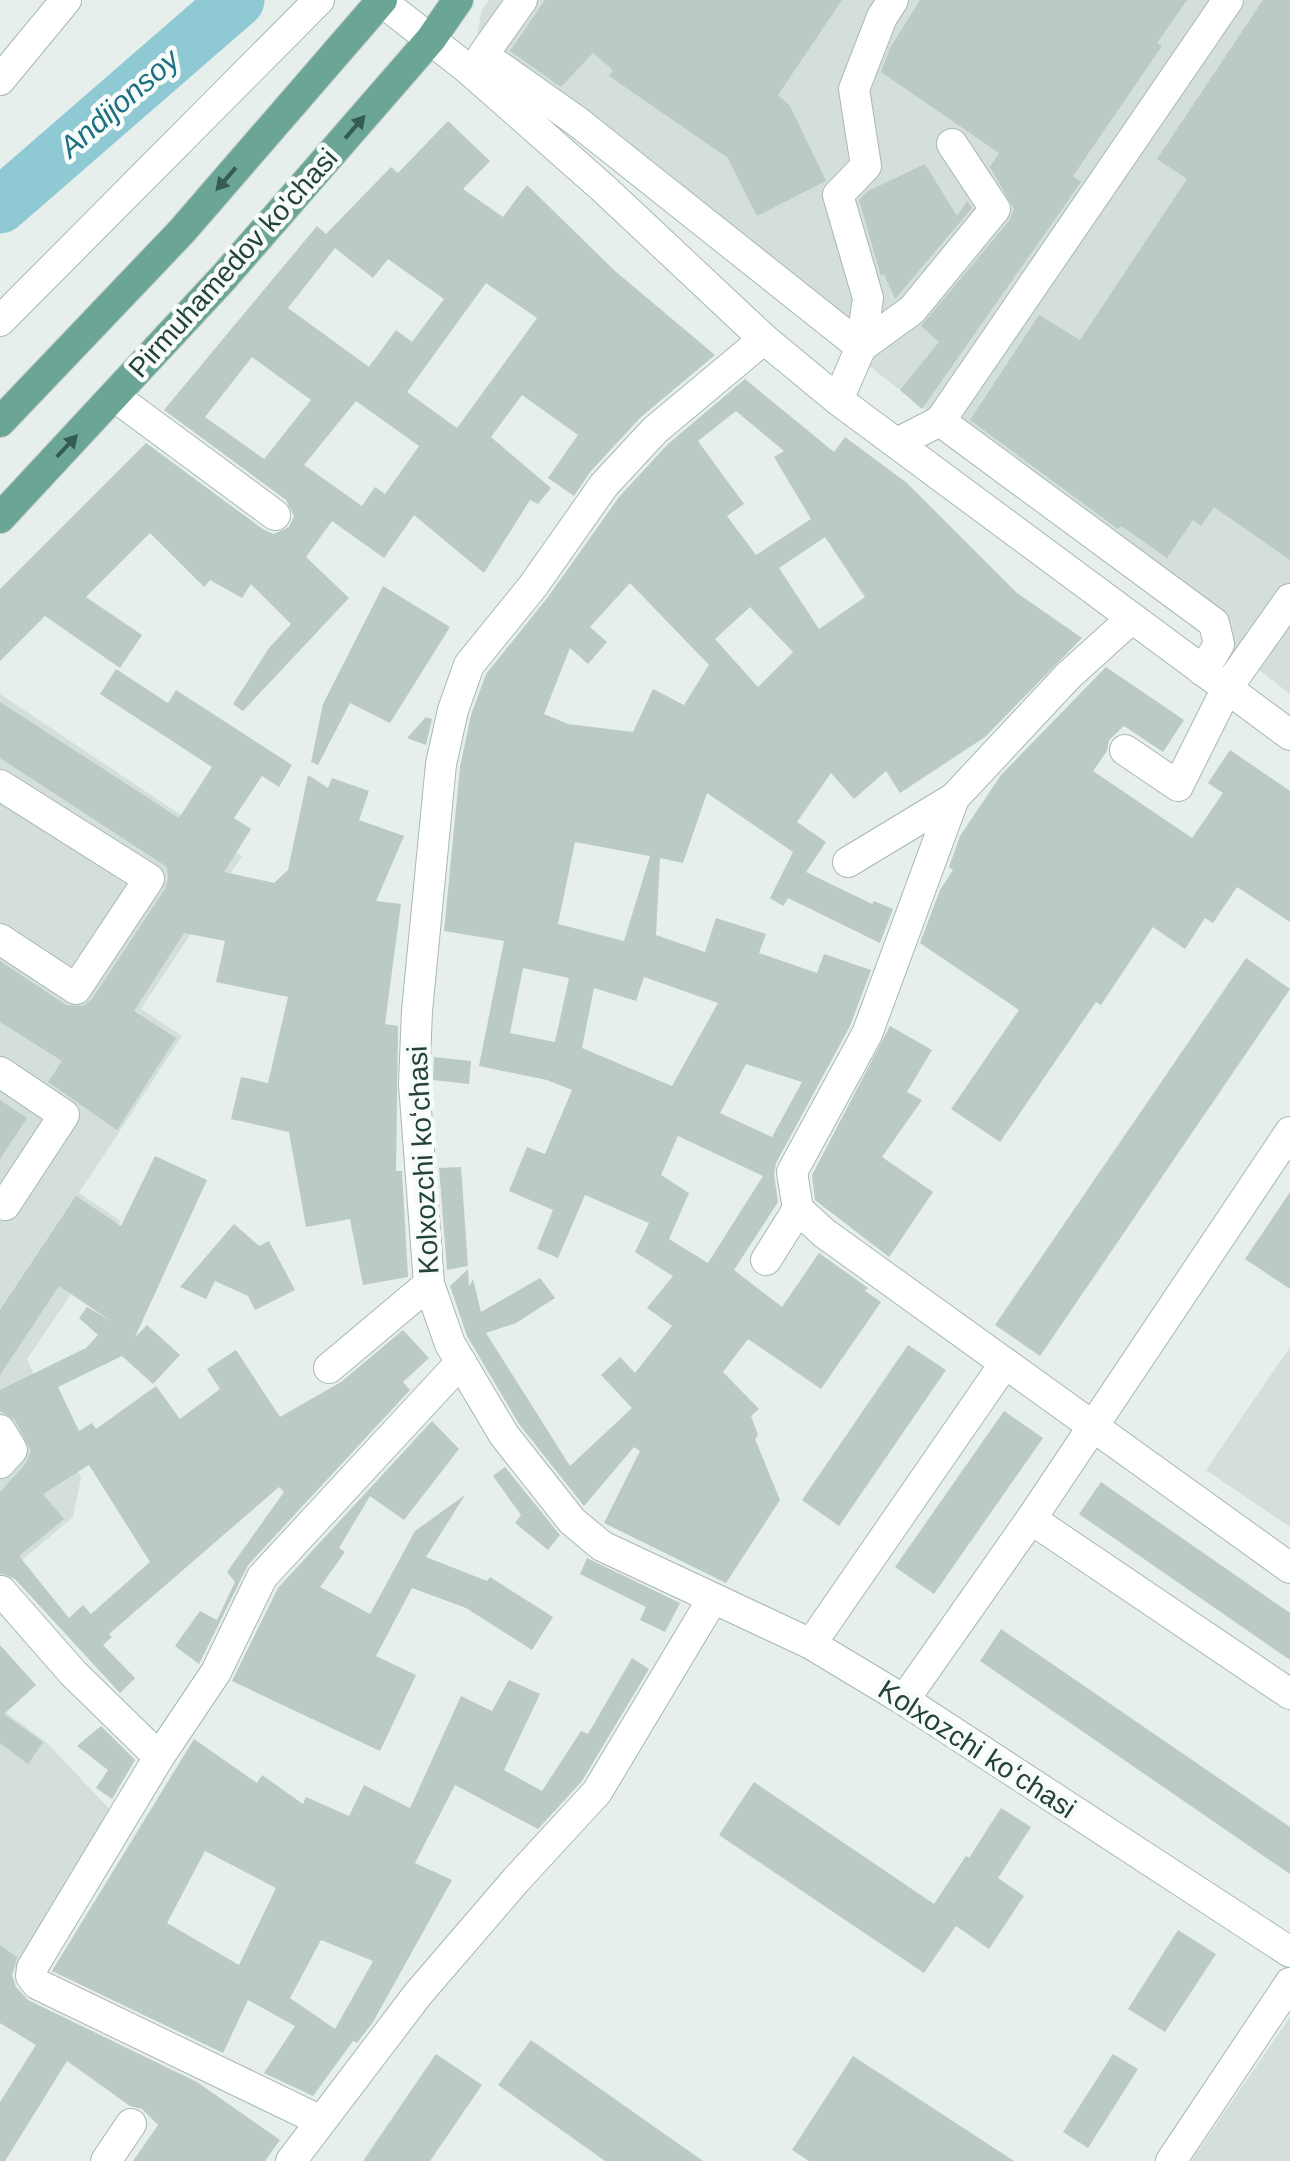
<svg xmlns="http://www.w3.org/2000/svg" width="1290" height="2161" font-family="Helvetica,sans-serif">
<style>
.built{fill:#d4dfda}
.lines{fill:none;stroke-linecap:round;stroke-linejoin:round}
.river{stroke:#8ec9d4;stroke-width:55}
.building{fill:#bbcac4;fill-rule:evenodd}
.minor-casing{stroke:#a8b8b2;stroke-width:32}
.major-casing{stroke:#c2cac8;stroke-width:32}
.minor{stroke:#fff;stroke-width:30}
.major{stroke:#6aa596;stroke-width:30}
.oneway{fill:#365b51}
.labels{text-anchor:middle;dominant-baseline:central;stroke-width:9;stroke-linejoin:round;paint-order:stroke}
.street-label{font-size:28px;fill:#24423a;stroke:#f7fbf9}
.water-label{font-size:30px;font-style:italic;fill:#1c6f80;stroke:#f7fbf9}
</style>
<rect width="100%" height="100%" fill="#e6efeb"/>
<g class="built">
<path d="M489 0H1290V694L474 58 481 12Z"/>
<path d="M0 694 242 856 141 1009 182 1036 79 1193 121 1221 27 1359 81 1478 73 1517 0 1579Z"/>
<path d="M1290 1347V1527L1206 1470Z"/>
<path d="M0 1708 47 1743 116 1816 0 1991Z"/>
<path d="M1290 2017V2161H1191Z"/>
</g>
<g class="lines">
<path class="river" d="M0 206 237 0"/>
</g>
<g class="building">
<path d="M545 0H842L778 95 790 106 826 181 757 216 728 158 609 76 613 70 593 53 561 87 510 51Z"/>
<path d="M920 0H1187L1157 43 1162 46 1073 176 1081 182 922 409 900 390 939 342 921 326 1009 221 1014 209 990 167 999 153 881 72 890 48Z"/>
<path d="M1263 0H1290V560L1214 507 1201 526 1193 520 1167 558 1121 526 1118 529 970 420 1039 315 1080 340 1187 179 1157 159Z"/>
<path d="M448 121 490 161 463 189 503 217 527 185 615 271 715 355 641 417 590 472 574 496 548 478 578 435 522 395 491 437 551 488 538 504 530 500 484 573 414 515 384 558 332 521 306 557 349 598 243 711 233 704 269 648 291 624 251 584 242 598 210 580 204 587 150 533 86 597 142 635 120 668 45 616 0 661V589L146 443 264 530 274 534 289 527 294 516 286 500 164 410 317 226 326 234 391 167 398 173ZM335 248 373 278 388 259 444 299 412 342 396 330 369 367 288 308ZM486 283 537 318 457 428 407 392ZM252 357 311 400 264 459 205 417ZM356 401 419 446 385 494 375 487 362 506 304 465Z"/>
<path d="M925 164 957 216 967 201 972 208 895 299 884 274 881 276 859 200 868 191Z"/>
<path d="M745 379 834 452 845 437 907 483 1017 593 1082 638 985 737 900 793 886 771 854 799 831 773 797 822 826 842 806 872 872 904 874 901 893 909 880 943 788 898 783 906 770 898 793 852 707 793 683 863 660 858 656 935 705 952 716 918 766 934 759 953 817 973 824 954 871 970 850 1026 776 1163 774 1175 778 1202 734 1270 782 1307 819 1253 868 1288 865 1291 881 1302 821 1389 748 1339 723 1372 759 1409 751 1416 758 1435 755 1439 780 1500 726 1583 604 1523 640 1451 634 1447 584 1506 519 1424 467 1336 450 1286 468 1269 469 1287 473 1279 481 1312 540 1278 555 1298 516 1323 486 1333 570 1466 632 1408 601 1375 620 1357 635 1373 672 1326 647 1308 673 1276 635 1252 649 1223 585 1195 558 1258 537 1249 553 1210 509 1191 527 1147 545 1154 572 1090 547 1080 479 1066 504 941 444 931 460 767 471 715 486 674 548 597 619 497 668 444ZM736 411 784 451 774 457 811 519 756 555 727 516 744 504 698 441ZM825 537 865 597 819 629 779 568ZM630 583 709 665 684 705 653 689 633 732 568 724 544 714 570 648 588 664 607 642 590 627ZM750 607 793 652 758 687 715 639ZM575 842 650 856 624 941 558 924ZM523 968 569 978 555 1042 510 1033ZM644 977 718 1003 672 1086 582 1048 594 988 636 1001ZM746 1064 802 1082 772 1137 720 1113ZM678 1136 763 1176 708 1263 669 1239 689 1193 661 1175Z"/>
<path d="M383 586 450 627 390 723 350 703 318 765 311 762 323 704Z"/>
<path d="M1106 667 1184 720 1163 752 1124 726 1109 740 1107 751 1093 771 1192 838 1223 793 1208 783 1230 750 1290 791V922L1237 887 1213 923 1205 918 1185 949 1153 927 1101 1005 1096 1002 1000 1142 951 1109 1019 1010 920 943 940 890 953 870 949 867 960 836 1001 775Z"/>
<path d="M116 669 168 703 176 690 292 765 279 787 262 776 234 818 251 829 224 872 274 883 288 870 308 775 328 788 332 778 369 791 359 820 404 836 376 901 401 904 385 1024 398 1026 396 1171H402L408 1277 363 1285 350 1219 306 1227 289 1132 231 1119 241 1077 268 1083 288 997 216 982 225 941 184 933 134 1011 176 1038 117 1130 48 1082 62 1061 0 1022V961L66 1005 83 1006 92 999 165 889 168 879 167 867 0 758V702L179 818 212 767 100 694Z"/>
<path d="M426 717 432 719 426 745 407 738Z"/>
<path d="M1246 958 1290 989 1040 1356 995 1325Z"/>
<path d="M890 1026 932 1050 907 1092 922 1100 882 1157 933 1192 889 1257 815 1200 812 1175Z"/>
<path d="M434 1057 471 1061 469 1084 433 1080Z"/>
<path d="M0 1100 27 1118 0 1159Z"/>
<path d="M155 1156 207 1180 135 1337 147 1325 180 1355 153 1384 122 1356 58 1387 79 1431 92 1423 96 1429 156 1386 180 1419 220 1389 207 1369 236 1350 280 1417 341 1382 403 1330 429 1358 403 1382 410 1390 248 1565 199 1664 175 1646 200 1611 217 1620 235 1582 227 1572 284 1492 279 1487 109 1634 112 1637 103 1645 135 1678 120 1693 15 1579 0 1573V1492L26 1463 31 1451 15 1420 0 1411V1390L86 1348 98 1335 79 1318 87 1307 111 1321 59 1286 0 1375V1310L76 1196 121 1226ZM89 1465 150 1562 91 1614 83 1605 69 1618 19 1556 64 1519 43 1494Z"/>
<path d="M461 1167 468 1266 447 1270 439 1168Z"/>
<path d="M1290 1192V1289L1245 1259Z"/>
<path d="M234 1224 259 1246 269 1241 295 1290 255 1310 248 1296 215 1281 206 1299 180 1287Z"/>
<path d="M908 1345 946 1370 839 1526 802 1500Z"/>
<path d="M1004 1411 1043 1438 934 1594 895 1567Z"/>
<path d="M432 1421 459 1449 404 1520 370 1496 339 1548 345 1552 320 1587 370 1614 415 1531 465 1495 426 1557 487 1581 490 1577 553 1617 532 1650 466 1608 412 1588 376 1656 416 1675 380 1751 232 1681 278 1588Z"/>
<path d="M505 1467 560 1535 548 1550 515 1523 521 1515 493 1476Z"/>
<path d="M1101 1482 1290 1613V1660L1079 1514Z"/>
<path d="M587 1558 680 1603 665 1632 640 1620 646 1607 580 1574Z"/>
<path d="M1001 1629 1290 1827V1874L980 1661Z"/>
<path d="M0 1645 36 1685 4 1714 43 1742 28 1764 0 1743Z"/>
<path d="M632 1658 649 1669 582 1781 538 1829 455 1785 415 1863 452 1880 373 2022 357 2043 353 2041 313 2096 264 2073 295 2026 248 2000 223 2053 52 1971 194 1739 257 1783 262 1775 303 1804 306 1797 349 1816 364 1785 410 1808 461 1696 492 1711 509 1680 540 1694 504 1770 542 1791 581 1731 588 1734ZM205 1851 276 1888 239 1965 167 1923ZM321 1940 373 1961 335 2029 290 1998Z"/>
<path d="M101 1726 135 1760 112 1799 96 1788 108 1770 77 1746Z"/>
<path d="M754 1782 934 1904 966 1856 969 1858 1001 1808 1031 1827 998 1878 1024 1896 989 1949 956 1926 924 1973 719 1835Z"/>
<path d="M1178 1930 1216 1954 1165 2032 1128 2009Z"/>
<path d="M0 1945 17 1957 12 1975 16 1987 28 2000 197 2082 280 2140 265 2161H133L158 2125 142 2109 130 2106 67 2061 5 2161H0V2102L36 2045 0 2023Z"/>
<path d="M531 2040 703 2161H605L498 2085Z"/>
<path d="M436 2054 482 2085 430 2161H363Z"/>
<path d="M1113 2054 1138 2069 1088 2148 1063 2132Z"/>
<path d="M853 2056 1014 2161H809L792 2150Z"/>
</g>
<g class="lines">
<defs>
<g id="minor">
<path d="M380 0 468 69 603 188 764 339 838 400 1290 735"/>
<path d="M522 0 483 55 578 122 861 347 912 310 995 209 952 144"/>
<path d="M0 80 66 0"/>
<path d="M0 321 319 0"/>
<path d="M764 339 655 430 604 485 533 586 469 665 453 710 441 764 417 1011 414 1084 429 1284 450 1344 504 1435 572 1521 602 1546 811 1644 904 1700 1290 1952"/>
<path d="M114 396 275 515"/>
<path d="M838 400 861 347 868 298 838 195 866 166 854 89 882 17 893 0"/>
<path d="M940 421 1228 0"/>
<path d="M897 443 940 421 1214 623 1219 644 1203 671"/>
<path d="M1132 618 1068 676 954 798 867 1034 792 1172 798 1209 824 1233 1290 1568"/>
<path d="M1125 750 1178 786 1227 688 1290 599"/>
<path d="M0 785 149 879 76 989 0 939"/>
<path d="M848 862 954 798"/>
<path d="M0 1072 64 1115 5 1205 0 1201"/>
<path d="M766 1260 798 1209"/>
<path d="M329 1368 429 1284"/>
<path d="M0 1430 12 1450 0 1463"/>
<path d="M1031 1519 1290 1694"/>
<path d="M1 1591 73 1673 159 1757"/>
<path d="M811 1644 1005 1363"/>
<path d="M904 1700 1031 1519 1290 1132"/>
<path d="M319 2120 37 1984 31 1976 32 1968 159 1757 216 1672 262 1577 461 1362"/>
<path d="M106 2161 131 2124"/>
<path d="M291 2161 418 1994 516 1880 597 1792 712 1600"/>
<path d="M1171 2161 1290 1983"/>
</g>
<g id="major">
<path d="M0 422 182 231 382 0"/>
<path d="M0 518 224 277 431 39 458 0"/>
</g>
</defs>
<use href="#minor" class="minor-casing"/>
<use href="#major" class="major-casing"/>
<use href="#minor" class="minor"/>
<use href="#major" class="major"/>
</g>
<defs><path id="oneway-solid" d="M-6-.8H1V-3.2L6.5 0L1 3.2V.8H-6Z" transform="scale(2.5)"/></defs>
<g class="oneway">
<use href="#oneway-solid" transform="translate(355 127) rotate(-49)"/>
<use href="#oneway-solid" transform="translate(226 179) rotate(131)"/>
<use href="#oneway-solid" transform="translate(67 446) rotate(-47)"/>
</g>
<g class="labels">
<g class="street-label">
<text transform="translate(233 263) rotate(-48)">Pirmuhamedov ko'chasi</text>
<text transform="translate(423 1160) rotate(-93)">Kolxozchi koʻchasi</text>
<text transform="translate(977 1749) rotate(33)">Kolxozchi koʻchasi</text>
</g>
<g class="water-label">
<text transform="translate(119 103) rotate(-41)">Andijonsoy</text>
</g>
</g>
</svg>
